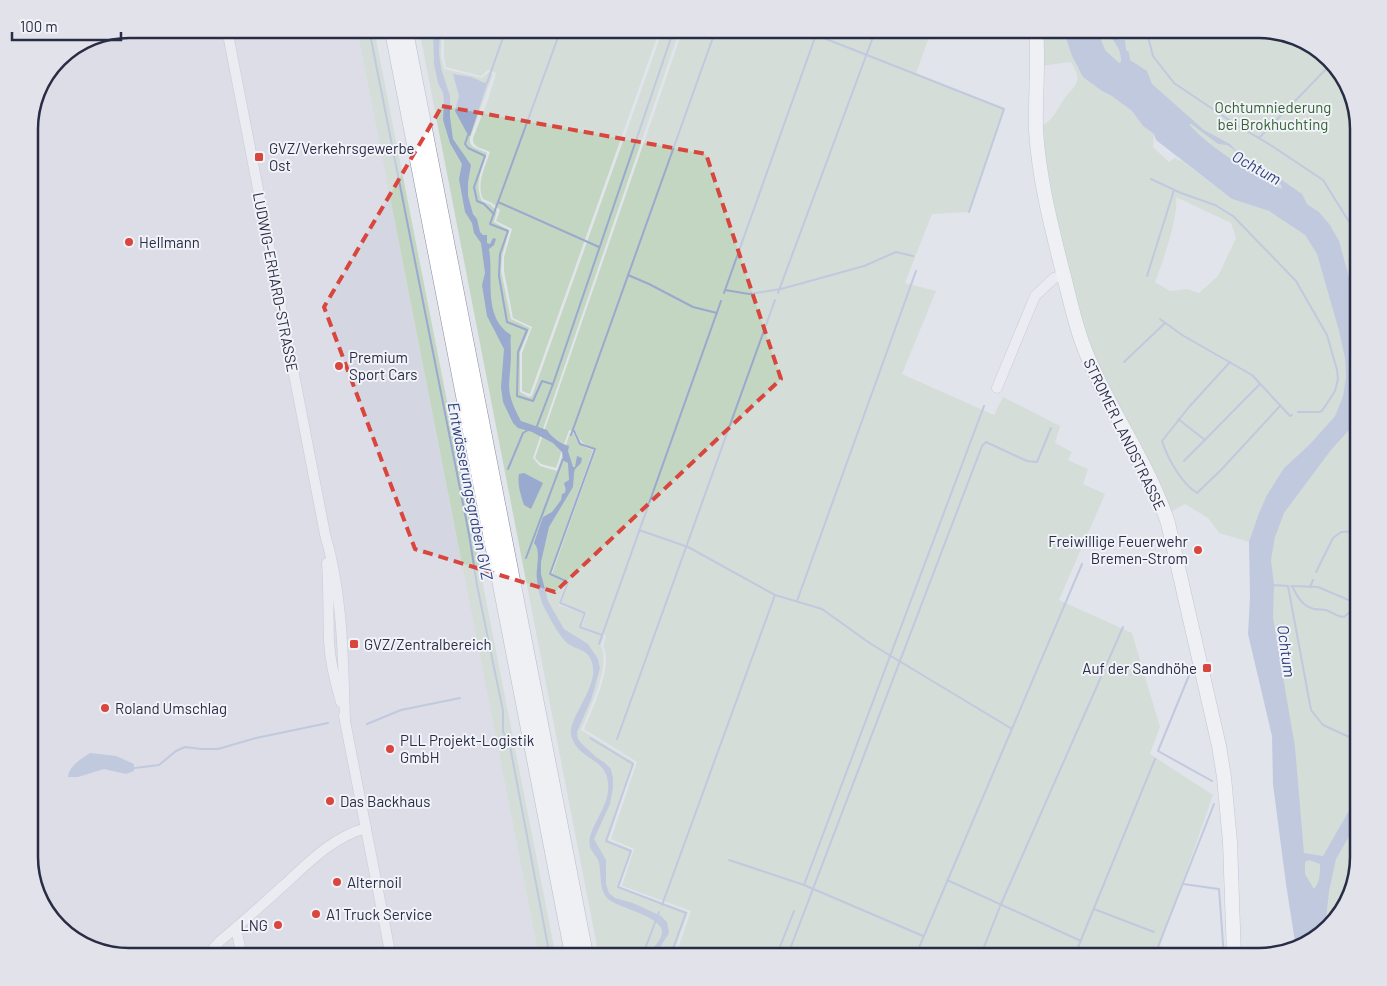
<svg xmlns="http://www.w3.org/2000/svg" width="1387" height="986" font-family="Barlow,sans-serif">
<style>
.built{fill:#d4d6e1}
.green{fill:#c3d6c2;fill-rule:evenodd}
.water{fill:#9aa9ce;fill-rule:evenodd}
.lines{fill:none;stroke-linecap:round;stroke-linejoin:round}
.stream{stroke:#9aa9ce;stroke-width:2}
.minor-casing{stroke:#aaadb9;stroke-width:11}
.major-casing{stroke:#a0a5b8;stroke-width:15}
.highway-casing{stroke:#888da3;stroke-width:16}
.minor{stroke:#f5f6f9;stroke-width:10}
.major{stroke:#fff;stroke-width:14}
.highway{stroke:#fff;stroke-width:15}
.marked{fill:none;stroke:#d9463e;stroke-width:4;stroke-dasharray:10 6;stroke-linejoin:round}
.poi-dot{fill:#d9463e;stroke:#f2f3f8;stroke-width:2}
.labels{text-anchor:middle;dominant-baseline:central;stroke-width:4;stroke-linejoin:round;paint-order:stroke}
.park-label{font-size:15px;fill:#346235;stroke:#f2f3f8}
.poi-label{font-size:15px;fill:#282d45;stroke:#f2f3f8;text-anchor:start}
.street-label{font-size:15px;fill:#282d45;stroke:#f2f3f8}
.water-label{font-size:16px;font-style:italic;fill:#2f427c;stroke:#f2f3f8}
.rim{fill:none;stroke:#282d45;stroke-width:2.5}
</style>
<rect width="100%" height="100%" fill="#e2e4eb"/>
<path class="built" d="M129 29H357L539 957H128L68 937 39 902 29 864V122L39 85 63 54 91 36Z"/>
<g class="green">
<path d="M357 29H374L556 957H539Z"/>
<path d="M419 29H442L441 56 444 69 482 78 489 72 493 74 470 138V143L473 147 487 153C482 169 474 185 482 201L491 205 497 211 494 222 509 230 502 257 501 271 511 319 530 328 520 352V392L529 397 532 396 663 29H680L533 458 540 466 557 471 570 433 574 434C578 445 583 447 593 450L549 575 566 582 558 605 584 613 579 627 604 637 601 646C611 665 589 710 581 730L634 762 608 840 632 850 619 887 688 912 672 957H599Z"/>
<path d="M444 29H660L530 394 522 391V353L532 327 513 318 504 271V257L512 229 496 221 500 210 492 203 483 199C476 184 485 167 490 152 482 148 472 148 473 138L488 100 496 73 488 70 481 76 446 67 444 56Z"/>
<path d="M683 29H932L916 73 1004 109 969 212 932 214 905 283 936 291 902 374 994 415 1003 397 1060 426 1055 443 1072 452 1068 460 1088 469 1083 484 1105 494 1059 600 1132 633 1160 727 1150 754 1213 795 1160 946 1198 957H675L691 911 622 886 634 849 611 839 637 762 584 729C592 710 614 665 603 646L606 636 582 626 587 612 561 604 569 581 552 574 596 449C585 445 580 443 576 432L569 430 556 468 541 464 535 458Z"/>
<path d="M1041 29H1063L1077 67 1102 91 1112 95 1132 111 1143 126 1154 134 1153 147 1169 162 1175 158 1182 161 1232 199 1269 211 1305 235 1317 253 1339 331 1345 359 1346 377 1343 396 1335 416 1310 444 1284 468 1249 542 1219 533 1208 518 1185 504 1172 511 1147 457 1086 343 1046 178 1042 126C1052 120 1056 112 1062 102 1073 85 1085 85 1071 62L1040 66ZM1176 197 1231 223 1236 238 1218 276 1199 293 1187 289 1170 291 1155 282C1162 264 1179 217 1176 197Z"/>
<path d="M1068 29H1259L1319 49 1348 84 1358 128V858L1338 918 1303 947 1259 534 1340 418 1352 351 1315 237Z"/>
</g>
<g class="water">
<path d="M433 29H440L439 53 441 68 450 96V117L453 139 471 165 468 182V196L473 214 477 219 480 232 483 235H487V243L490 244 493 238 496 239 494 245 489 249C494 278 482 317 511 335 510 342 511 348 511 355 510 388 504 389 521 421L547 430C551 437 561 444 569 446L568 451 573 467H575L577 456 582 458 581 463 575 469 574 473 573 487 549 527 541 562V574L548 601 564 629 588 644 598 659 600 668 591 700 577 732 578 739 582 744 596 757 605 763 611 769 613 778V788L610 804 594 839 606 860V884L609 893 615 898 633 903 661 916 667 922 669 933 654 957H648C651 948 663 940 662 931 661 917 621 908 611 901 598 893 602 876 599 863 598 857 592 853 590 847 585 830 611 808 608 783 606 757 577 760 571 735 568 719 596 689 593 668 591 647 576 652 565 641 558 634 548 615 543 605 540 598 538 588 537 580 535 569 542 551 534 543L543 517 552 512 561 500 562 494C568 493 565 487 564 483L569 480 568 463 562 460 563 458 562 452 553 443 532 432 518 428 513 423 503 402 501 387 504 349 487 316 482 285 485 273 481 243 474 233 472 223 465 212 459 179 462 164 450 143 443 120 444 101 443 93 438 83 434 64Z"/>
<path d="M1063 29H1097L1105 50 1119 63 1121 62C1122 47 1112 41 1106 29H1118L1112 31 1119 40H1125L1126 50 1129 52 1130 60 1147 71 1152 84 1204 130 1230 144 1240 155 1251 164 1263 167 1302 194 1307 204 1319 212 1330 225 1339 241 1358 310V420L1331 450 1284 513 1275 537 1271 560 1274 585 1273 618 1295 747 1304 853 1323 856 1358 795V821L1336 859 1329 891 1325 929 1303 947 1296 948 1286 884 1273 784 1272 736 1248 634 1250 597 1249 542 1259 513 1267 495 1284 468 1310 444 1335 416 1343 396 1346 377 1345 359 1339 331 1317 254 1305 235 1269 211 1232 199 1156 140 1154 134 1143 126 1132 111 1112 96 1102 91 1083 77 1072 56ZM1189 124H1191L1218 144 1227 145 1233 149 1247 166 1281 185 1282 189C1256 177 1206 145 1189 124ZM1309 860 1320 864C1320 873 1320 882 1314 889L1305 874V862Z"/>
<path d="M453 74 471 77 485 83 487 81 488 82 470 136 468 135 455 111 459 96Z"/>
<path d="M524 473 543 483 531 509 524 505C521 496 517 484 519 474Z"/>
<path d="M90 753 116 756 134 764V771L126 774 104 769 78 777H68C69 766 81 759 90 753Z"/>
</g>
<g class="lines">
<g class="stream">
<path d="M369 29 469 534 477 585 503 711V732L509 741 550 957"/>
<path d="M1146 29 1153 56 1174 83 1235 124 1272 146 1323 180 1358 236"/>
<path d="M816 35 1004 109 969 212"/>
<path d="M487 83 506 29"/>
<path d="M468 135 465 144 468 148 485 156 474 187 477 201 484 204 494 214"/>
<path d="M1259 138 1331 64"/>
<path d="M1151 179 1181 193 1215 205 1233 216 1296 281 1327 335 1337 370 1338 379 1335 391 1322 411 1319 412H1298"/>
<path d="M498 202 599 247"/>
<path d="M628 275 649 284 693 307 717 313"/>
<path d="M1147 276 1174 190"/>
<path d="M725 290 749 294 781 289 864 266 896 252 913 256"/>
<path d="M724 293 818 29"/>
<path d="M778 293 876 29"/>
<path d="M1160 319 1182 335 1252 375 1290 416 1292 415"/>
<path d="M1124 362 1165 323"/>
<path d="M1230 362 1189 407 1162 441C1168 459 1181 483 1197 493L1221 470 1280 406"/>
<path d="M552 384 542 381 533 401 517 396 518 352 527 330 507 322 499 276 500 254 508 231 490 224 561 29"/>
<path d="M1178 419 1205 440"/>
<path d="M537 426 553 384 674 29"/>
<path d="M574 431 580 444 595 449 550 574 568 582 560 603 585 613 580 627 602 635"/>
<path d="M571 435 716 29"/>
<path d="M1184 461 1260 384"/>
<path d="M508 469 523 433 528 430"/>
<path d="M639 530 688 547 775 595 822 609 871 644 1012 729"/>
<path d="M526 558 563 459"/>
<path d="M1316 572 1333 538 1341 532 1358 531"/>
<path d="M1272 585 1288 586 1311 710 1323 725 1358 741"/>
<path d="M1291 586 1318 587 1358 604"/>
<path d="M1292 586C1297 596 1302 606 1314 609 1318 610 1322 609 1326 610 1334 613 1335 616 1344 617L1352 610 1356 603"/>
<path d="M1310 587 1313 580"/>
<path d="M797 601 916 271"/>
<path d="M599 644 721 301"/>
<path d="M1190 673 1158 751 1212 781"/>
<path d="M367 724 401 710 460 698"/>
<path d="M590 738 633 764 606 841 631 851 618 887 686 913 670 957"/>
<path d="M617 739 775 300"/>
<path d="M135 768 159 765 176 751 185 747 201 749H218L256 738 328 723"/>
<path d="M729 860 804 885 923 936"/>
<path d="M947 880 1081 941"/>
<path d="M1183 884 1219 889 1224 957"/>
<path d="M804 885 984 406"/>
<path d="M662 905 775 595"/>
<path d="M1094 909 1154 932"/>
<path d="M642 957 659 912"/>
<path d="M776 957 794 911"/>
<path d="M787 957 982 446 986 442 1027 461 1037 462 1051 428"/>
<path d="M915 957 1082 564"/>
<path d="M980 957 1001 904 1123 627"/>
<path d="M1074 957 1155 759"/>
<path d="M1154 957 1214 804"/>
</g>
<defs>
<g id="minor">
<path d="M227 29 325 534C343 595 343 658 345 721"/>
<path d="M997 388 1035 296 1054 278 1064 275"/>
<path d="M327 563C329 589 328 614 329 641 330 661 335 682 341 702"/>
<path d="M344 716 391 957"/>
<path d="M236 928 242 957"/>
<path d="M211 957 213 949 220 941C242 923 263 904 284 885 309 862 333 837 366 828"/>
</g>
<path id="major" d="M1036 29C1039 63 1035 97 1036 131 1039 177 1050 221 1061 265 1068 291 1073 317 1082 342 1105 405 1147 459 1168 523L1219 746 1224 777 1230 842 1234 957"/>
<g id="highway">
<path d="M392 29 573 957"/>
<path d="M405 29 586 957"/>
</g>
</defs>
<use href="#minor" class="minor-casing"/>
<use href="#major" class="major-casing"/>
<use href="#highway" class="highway-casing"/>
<use href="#minor" class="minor"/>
<use href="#major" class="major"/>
<use href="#highway" class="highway"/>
</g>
<path d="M0 0H1387V986H0ZM442 106 706 154 781 379 555 592 415 549 324 307Z" fill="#e2e4eb" fill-opacity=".55" fill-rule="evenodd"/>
<path class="marked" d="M442 106 706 154 781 379 555 592 415 549 324 307Z"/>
<g class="poi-dot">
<rect x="254" y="152" width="10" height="10" rx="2.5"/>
<circle cx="129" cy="242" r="5"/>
<circle cx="339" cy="366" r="5"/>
<circle cx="1198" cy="550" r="5"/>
<rect x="349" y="639" width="10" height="10" rx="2.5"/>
<rect x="1202" y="663" width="10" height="10" rx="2.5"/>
<circle cx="105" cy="708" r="5"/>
<circle cx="390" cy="749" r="5"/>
<circle cx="330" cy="801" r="5"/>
<circle cx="337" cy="882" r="5"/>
<circle cx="316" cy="914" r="5"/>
<circle cx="278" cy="925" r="5"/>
</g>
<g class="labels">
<g class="park-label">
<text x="1273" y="107">Ochtumniederung<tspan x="1273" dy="17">bei Brokhuchting</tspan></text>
</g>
<g class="poi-label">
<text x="269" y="148">GVZ/Verkehrsgewerbe<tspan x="269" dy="17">Ost</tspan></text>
<text x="139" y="242">Hellmann</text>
<text x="349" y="357">Premium<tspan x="349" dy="17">Sport Cars</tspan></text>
<text x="1188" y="541" text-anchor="end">Freiwillige Feuerwehr<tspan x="1188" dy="17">Bremen-Strom</tspan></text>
<text x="364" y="644">GVZ/Zentralbereich</text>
<text x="1197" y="668" text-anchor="end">Auf der Sandhöhe</text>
<text x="115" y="708">Roland Umschlag</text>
<text x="400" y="740">PLL Projekt-Logistik<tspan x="400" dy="17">GmbH</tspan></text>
<text x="340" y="801">Das Backhaus</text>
<text x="347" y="882">Alternoil</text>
<text x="326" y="914">A1 Truck Service</text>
<text x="268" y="925" text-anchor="end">LNG</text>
</g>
<g class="street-label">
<text transform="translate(276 282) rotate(79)">LUDWIG-ERHARD-STRASSE</text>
<text transform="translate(1125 434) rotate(64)">STROMER LANDSTRASSE</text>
</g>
<g class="water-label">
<text transform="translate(1257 167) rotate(29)">Ochtum</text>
<text transform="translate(471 491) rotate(79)">Entwässerungsgraben GVZ</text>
<text transform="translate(1287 651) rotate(82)">Ochtum</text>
</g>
</g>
<path d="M0 0H1387V986H0ZM129 38H1259A91 91 0 0 1 1350 129V857A91 91 0 0 1 1259 948H129A91 91 0 0 1 38 857V129A91 91 0 0 1 129 38Z" fill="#e2e3ea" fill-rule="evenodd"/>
<path class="rim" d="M129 38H1259A91 91 0 0 1 1350 129V857A91 91 0 0 1 1259 948H129A91 91 0 0 1 38 857V129A91 91 0 0 1 129 38Z"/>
<path d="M12 32v8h109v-8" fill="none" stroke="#282d45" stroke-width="2.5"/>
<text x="20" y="32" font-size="15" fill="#282d45" stroke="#f2f3f8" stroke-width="4" paint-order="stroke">100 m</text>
</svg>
